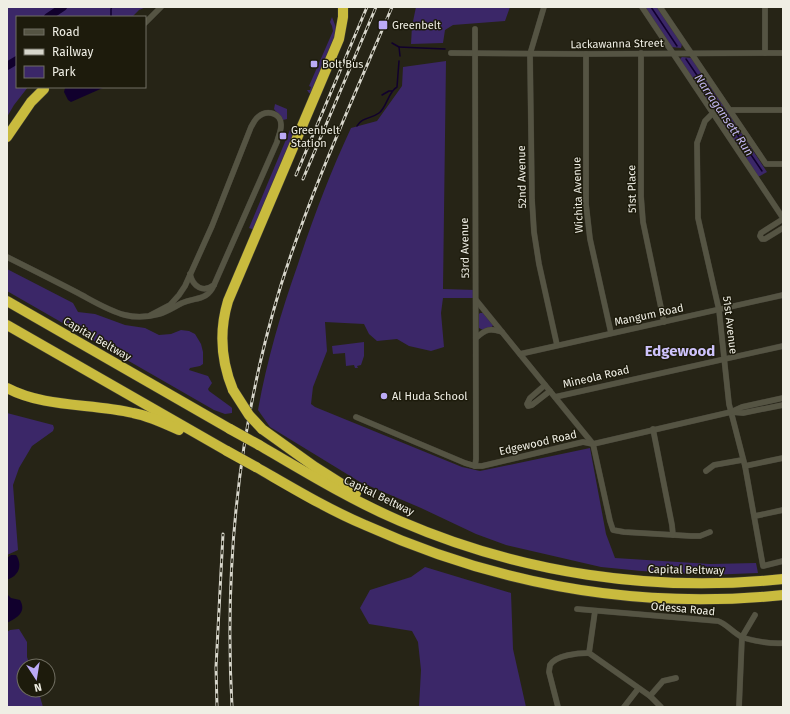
<svg xmlns="http://www.w3.org/2000/svg" width="790" height="714" font-family="'Fira Sans',sans-serif">
<style>
.green{fill:#3b2768}
.water{fill:#11002d}
.lines{fill:none;stroke-linecap:round;stroke-linejoin:round}
.stream{stroke:#11002d;stroke-width:1.5}
.river{stroke:#11002d;stroke-width:8}
.minor-casing{stroke:#403e34;stroke-width:6}
.motorway-casing{stroke:#403e34;stroke-width:11}
.minor{stroke:#555443;stroke-width:5.5}
.motorway{stroke:#c9bb3e;stroke-width:10}
.rail-casing{stroke:#d7d6cb;stroke-width:3}
.rail{stroke:#1d1b0c;stroke-width:1.5;stroke-dasharray:4.5;stroke-linecap:butt}
.motorway-bridge-casing{stroke:#403e34;stroke-width:11;stroke-linecap:butt}
.motorway-bridge{stroke:#c9bb3e;stroke-width:10}
.poi-dot{fill:#bbaaf6;stroke:#1d1b0c;stroke-width:1.5}
.labels{text-anchor:middle;dominant-baseline:central;stroke-width:3;stroke-linejoin:round;paint-order:stroke}
.poi-label{font-size:11px;fill:#efeee4;stroke:#1d1b0c;text-anchor:start}
.street-label{font-size:11px;fill:#efeee4;stroke:#1d1b0c}
.water-label{font-size:12px;font-style:italic;fill:#c1b5f1;stroke:#1d1b0c}
.district-label{font-size:15px;font-weight:bold;fill:#cec3fc;stroke:#1d1b0c}
</style>
<rect width="100%" height="100%" fill="#262416"/>
<g class="green">
<path d="M7 7H146L139 10 132 17H17V87H28L14 105 7 117Z"/>
<path d="M416 7H510L505 21 453 25 445 30 443 43 411 44 412 26Z"/>
<path d="M644 7H657L682 44 681 48 671 47Z"/>
<path d="M332 17 338 33 313 94 309 93 307 90H310L311 87 309 86 333 31 332 26 330 22Z"/>
<path d="M682 57 692 58 767 172 758 177 681 62 680 59Z"/>
<path d="M446 61 443 289 476 290V298H443L441 313 444 347 431 351 409 346 397 339 377 341 369 334 364 324 325 322 327 351 313 387 311 404 315 407 462 467 480 471 590 448 606 534 615 558 710 564 756 563 758 573 708 575 641 571 601 567 506 545 476 534 421 508 360 482 270 427 258 410C267 360 281 312 298 264 313 218 330 173 351 128L377 121 402 86 403 67Z"/>
<path d="M275 104 287 109V119L283 120C281 115 277 113 274 109Z"/>
<path d="M299 127 255 230 249 228 290 130Z"/>
<path d="M7 269 73 303 78 312 95 314 125 325 145 328 159 335 171 334 181 330 189 331 195 334 201 344 203 352V364L200 366 190 368 189 370 208 376 212 383 208 389 209 391 231 407 232 408V413L225 414 214 410 7 291Z"/>
<path d="M480 313H483L493 325 492 327 483 330 479 328V314Z"/>
<path d="M364 342V356L361 365 357 366 358 368H355L354 365 346 366 345 353 333 354 332 346Z"/>
<path d="M7 413 53 425 54 428 53 431 32 446 19 468 13 485 18 550 7 555Z"/>
<path d="M425 567 511 593 513 649 526 707H419L421 670 418 642 412 631 369 624 360 608 370 590 411 577Z"/>
<path d="M19 629 27 642V657L30 666H24V690H38L43 707H7V632L10 630Z"/>
</g>
<g class="water">
<path d="M67 87H105L71 102 68 100 64 92 65 88Z"/>
<path d="M11 555H16C20 560 21 569 16 574 14 577 10 578 7 580V558Z"/>
<path d="M7 594 11 598 20 600C27 612 17 618 7 623Z"/>
</g>
<g class="lines">
<g class="stream">
<path d="M651 7 677 46"/>
<path d="M77 17H83"/>
<path d="M111 17V9L112 7"/>
<path d="M392 43 399 47 400 56"/>
<path d="M399 47 445 49"/>
<path d="M686 59 762 171"/>
<path d="M382 95 389 91H392"/>
<path d="M357 126C362 117 371 119 379 113 387 107 388 92 397 87L399 61"/>
</g>
<g class="river">
<path d="M48 17 63 7"/>
<path d="M7 66 17 60"/>
</g>
<defs>
<g id="minor">
<path d="M544 7 530 54 532 200 534 232 539 264 557 345"/>
<path d="M642 7 783 218"/>
<path d="M660 7 766 164H783"/>
<path d="M765 7V53"/>
<path d="M145 23 161 7"/>
<path d="M451 53 586 54 783 53"/>
<path d="M641 53V196L643 222 664 322"/>
<path d="M586 54V204L590 239 611 333"/>
<path d="M730 110H783"/>
<path d="M713 113 705 121 697 143 698 218 719 310 729 404 745 466 763 566 783 561"/>
<path d="M783 219 761 233 760 236 762 239H765L783 228"/>
<path d="M7 257C31 269 55 281 78 293 93 301 109 311 125 315 137 318 148 317 159 314 167 312 174 307 182 303 196 297 207 301 214 285L277 142C278 137 281 131 281 126 282 113 267 109 258 117 255 119 253 124 251 127L212 226 185 286 179 295 170 305 149 316"/>
<path d="M190 274C193 287 203 293 214 285"/>
<path d="M476 300 593 444 610 521 613 530 624 532 691 536H700L710 532"/>
<path d="M476 338C486 329 490 328 502 332"/>
<path d="M520 354 783 295"/>
<path d="M545 385 530 398 527 404 528 406 532 405 550 391"/>
<path d="M555 397 783 346"/>
<path d="M731 412 743 413 783 405"/>
<path d="M356 417 465 463 475 466H482L583 442 593 444 731 412 742 407 783 398"/>
<path d="M653 429 672 525 673 535"/>
<path d="M475 466 476 459 475 29"/>
<path d="M745 466 783 458"/>
<path d="M706 471 714 465 742 460"/>
<path d="M755 516 783 510"/>
<path d="M577 609 718 621C727 624 733 633 742 637 752 641 772 644 783 643"/>
<path d="M589 653 650 696 661 707"/>
<path d="M589 653 595 611"/>
<path d="M650 696 663 681 676 678"/>
<path d="M558 707 549 672 550 665C556 655 578 653 589 653"/>
<path d="M624 707 638 689"/>
<path d="M739 707 742 637 755 615"/>
</g>
<g id="motorway">
<path d="M7 137 31 102 44 89"/>
<path d="M7 301 230 429"/>
<path d="M7 325 227 451"/>
<path d="M7 388C45 408 91 403 133 413 149 416 164 423 179 430"/>
<path d="M233 390C221 361 219 331 228 301L339 39 343 17V7"/>
<path d="M262 429 315 467 356 493"/>
<path d="M259 445C305 472 351 500 400 521 520 573 653 593 783 579"/>
<path d="M256 467C291 487 327 509 365 525 498 585 638 610 783 595"/>
</g>
</defs>
<use href="#minor" class="minor-casing"/>
<use href="#motorway" class="motorway-casing"/>
<use href="#minor" class="minor"/>
<use href="#motorway" class="motorway"/>
<defs>
<g id="rail">
<path d="M296 175 367 7"/>
<path d="M303 179 376 7"/>
<path d="M217 707 216 667 223 534"/>
<path d="M232 707C224 564 239 422 281 285 311 190 353 99 392 7"/>
</g>
</defs>
<use href="#rail" class="rail-casing"/>
<use href="#rail" class="rail"/>
<defs>
<g id="motorway-bridge">
<path d="M233 390 249 415 262 429"/>
<path d="M230 429 259 445"/>
<path d="M227 451 256 467"/>
</g>
</defs>
<use href="#motorway-bridge" class="motorway-bridge-casing"/>
<use href="#motorway-bridge" class="motorway-bridge"/>
</g>
<g class="poi-dot">
<rect x="378" y="20" width="10" height="10" rx="2"/>
<rect x="310" y="60" width="8" height="8" rx="2"/>
<rect x="279" y="132" width="8" height="8" rx="2"/>
<circle cx="384" cy="396" r="4"/>
</g>
<g class="labels">
<g class="poi-label">
<text x="392" y="25">Greenbelt</text>
<text x="322" y="64">Bolt Bus</text>
<text x="291" y="130">Greenbelt<tspan x="291" dy="13">Station</tspan></text>
<text x="392" y="396">Al Huda School</text>
</g>
<g class="street-label">
<text transform="translate(617 44) rotate(-1)">Lackawanna Street</text>
<text transform="translate(522 177) rotate(-91)">52nd Avenue</text>
<text transform="translate(632 189) rotate(-91)">51st Place</text>
<text transform="translate(578 195) rotate(-92)">Wichita Avenue</text>
<text transform="translate(465 248) rotate(-91)">53rd Avenue</text>
<text transform="translate(649 315) rotate(-12)">Mangum Road</text>
<text transform="translate(730 325) rotate(83)">51st Avenue</text>
<text transform="translate(97 339) rotate(30)">Capital Beltway</text>
<text transform="translate(596 377) rotate(-13)">Mineola Road</text>
<text transform="translate(538 443) rotate(-13)">Edgewood Road</text>
<text transform="translate(379 496) rotate(26)">Capital Beltway</text>
<text transform="translate(686 570) rotate(1)">Capital Beltway</text>
<text transform="translate(683 609) rotate(5)">Odessa Road</text>
</g>
<g class="water-label">
<text transform="translate(724 115) rotate(56)">Narragansett Run</text>
</g>
<g class="district-label">
<text x="680" y="351">Edgewood</text>
</g>
</g>
<rect width="790" height="714" fill="none" stroke="#efeee4" stroke-width="16"/>
<rect x="16" y="16" width="130" height="72" fill="#1d1b0c" stroke="#716f62"/>
<rect x="24" y="29" width="20" height="6" fill="#555443" stroke="#716f62"/>
<text x="52" y="36" font-size="12" fill="#efeee4">Road</text>
<rect x="24" y="49" width="20" height="6" fill="#d7d6cb" stroke="#716f62"/>
<text x="52" y="56" font-size="12" fill="#efeee4">Railway</text>
<rect x="24" y="66" width="20" height="12" fill="#3b2768" stroke="#716f62"/>
<text x="52" y="76" font-size="12" fill="#efeee4">Park</text>
<g transform="translate(36 678) rotate(168)"><circle r="19" fill="#1d1b0c" stroke="#716f62"/>
<path d="M0-3L7 15L0 10L-7 15Z" fill="#bbaaf6"/>
<text y="-6" font-size="11" font-weight="bold" text-anchor="middle" fill="#efeee4">N</text>
</g>
</svg>
